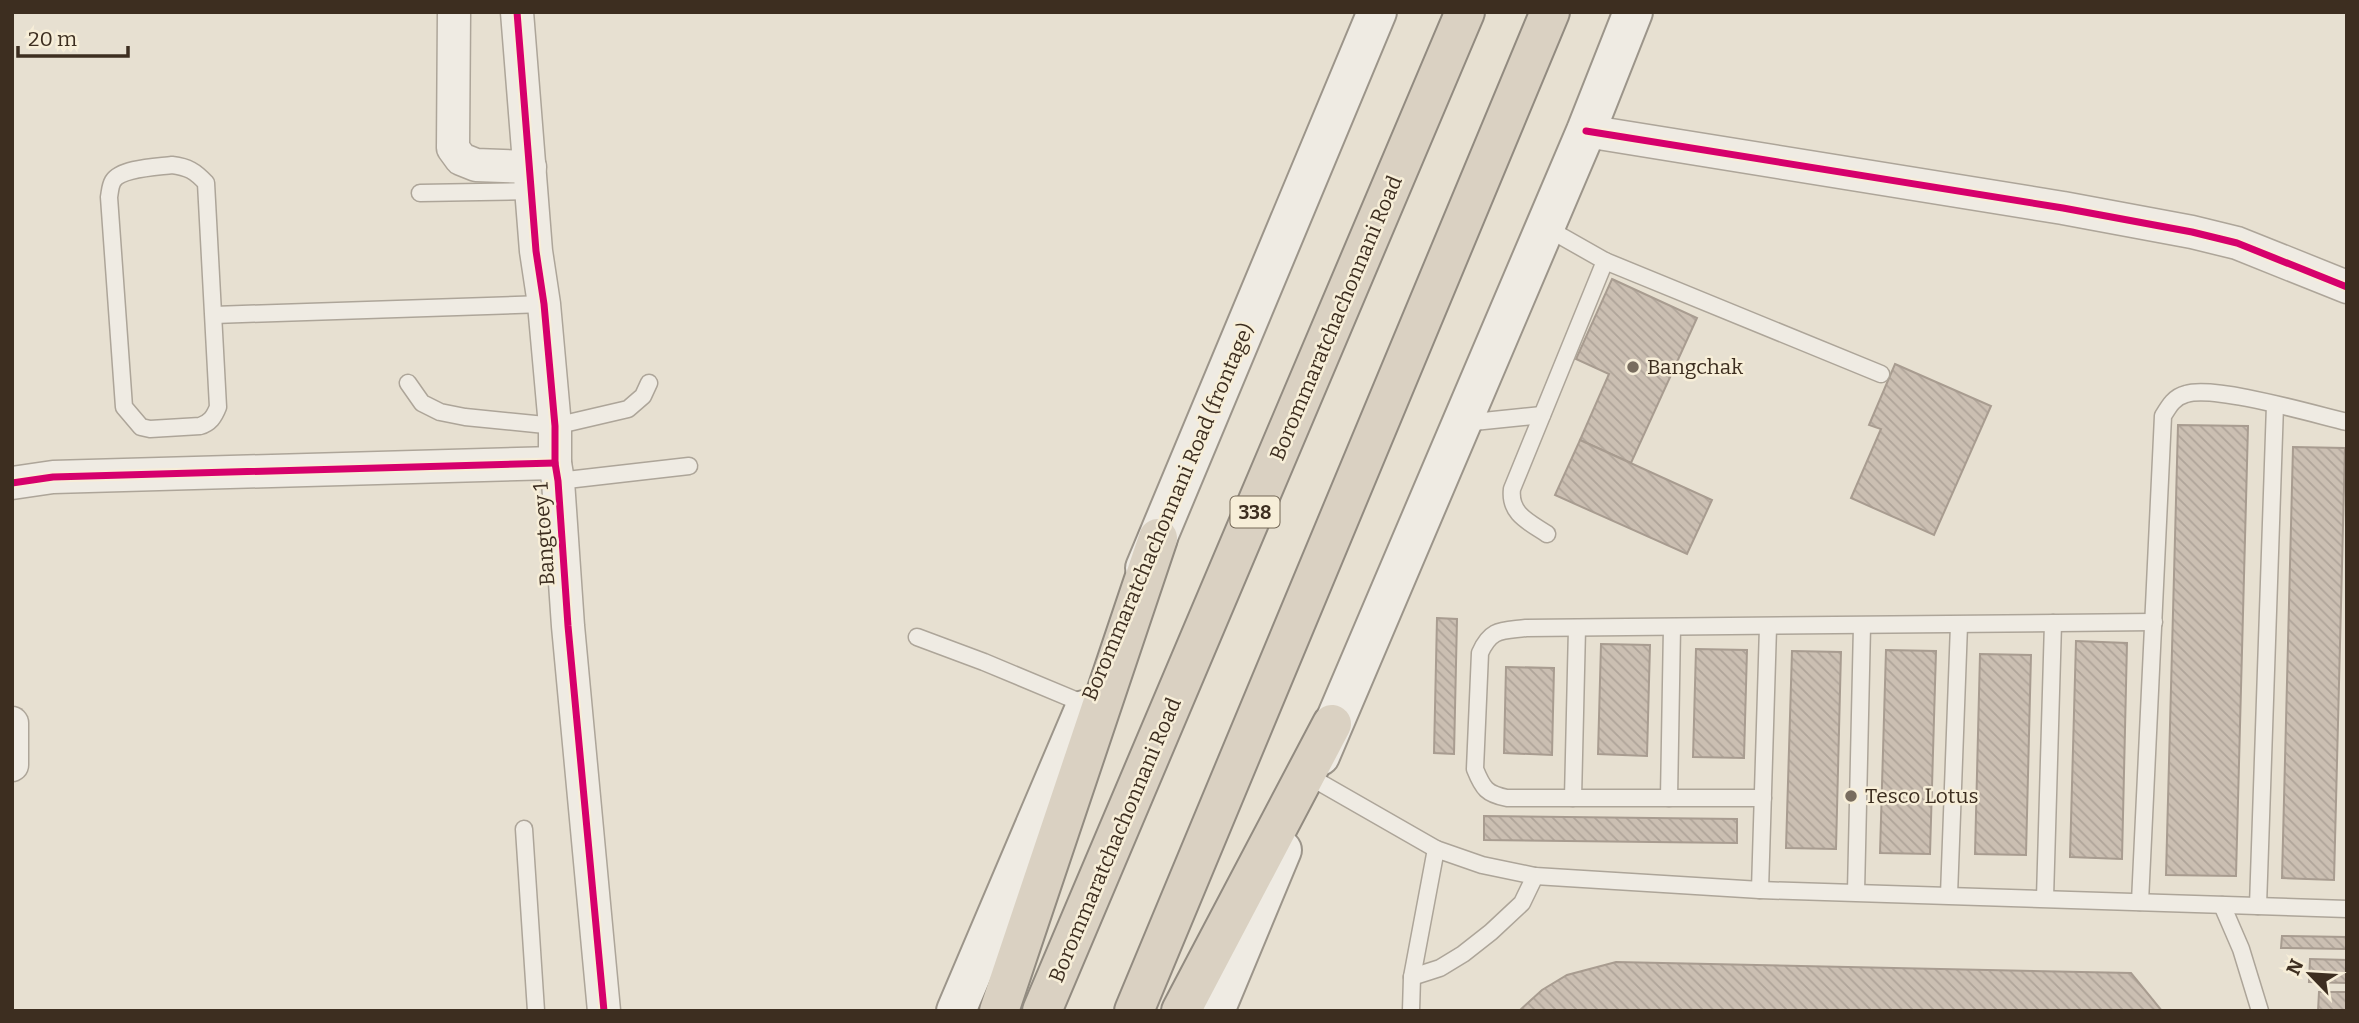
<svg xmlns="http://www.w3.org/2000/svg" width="2359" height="1023" font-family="Bitter,serif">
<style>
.building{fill:url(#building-back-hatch);stroke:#a89c90;stroke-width:2}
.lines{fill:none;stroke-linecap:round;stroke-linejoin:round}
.lane-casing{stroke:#ada599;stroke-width:19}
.street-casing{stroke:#ada599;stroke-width:35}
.secondary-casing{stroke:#9c958a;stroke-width:42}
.highway-casing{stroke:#928b80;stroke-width:42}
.lane{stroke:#efebe3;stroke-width:16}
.street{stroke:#efebe3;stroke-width:32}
.secondary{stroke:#efebe3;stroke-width:38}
.highway{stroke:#dad1c2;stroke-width:38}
.cycleway-casing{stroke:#f7eed8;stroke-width:11}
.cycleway{stroke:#d6006c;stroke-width:7}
.poi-dot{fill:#786c5e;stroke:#f7eed8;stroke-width:2.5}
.labels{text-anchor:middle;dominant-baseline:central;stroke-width:5;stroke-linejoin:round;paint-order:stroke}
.shield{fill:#f7eed8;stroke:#756857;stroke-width:2}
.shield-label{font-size:19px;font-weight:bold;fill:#3d2e20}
.street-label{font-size:21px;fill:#3d2e20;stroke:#f7eed8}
.poi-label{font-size:21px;fill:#3d2e20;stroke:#f7eed8;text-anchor:start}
</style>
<defs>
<pattern id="building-back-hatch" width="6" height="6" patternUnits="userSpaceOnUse" patternTransform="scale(1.75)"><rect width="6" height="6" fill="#cbbfb2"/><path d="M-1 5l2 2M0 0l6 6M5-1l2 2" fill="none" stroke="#afa499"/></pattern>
</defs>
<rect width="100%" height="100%" fill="#e7e0d1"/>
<g class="building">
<path d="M1612 279 1697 318 1631 463 1580 440 1609 374 1576 359Z"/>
<path d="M1895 364 1991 406 1934 535 1851 498 1881 429 1869 425Z"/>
<path d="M2178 425 2248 426 2236 876 2166 875Z"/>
<path d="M1580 440 1712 500 1687 554 1555 495Z"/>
<path d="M2293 447 2345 448 2334 880 2282 878Z"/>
<path d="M1437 618 1457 619 1454 754 1434 753Z"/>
<path d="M2076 641 2127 643 2122 859 2070 857Z"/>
<path d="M1601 644 1650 645 1647 756 1598 754Z"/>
<path d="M1696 649 1747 650 1744 758 1693 757Z"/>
<path d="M1886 650 1936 651 1930 854 1880 853Z"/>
<path d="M1792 651 1841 652 1836 849 1786 848Z"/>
<path d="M1980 654 2031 655 2026 855 1975 854Z"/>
<path d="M1506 667 1554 668 1552 755 1504 753Z"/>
<path d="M1484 816 1737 819V843L1484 840Z"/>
<path d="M2282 936 2347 937V949L2281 948Z"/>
<path d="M2310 959 2347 960V983L2309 982Z"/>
<path d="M1616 962 2131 973 2162 1011H1519L1542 990 1567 975Z"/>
<path d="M2319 992H2347V1011H2318Z"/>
</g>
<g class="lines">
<defs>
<g id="lane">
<path d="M172 165C188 167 195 171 206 183L218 407C214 417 210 423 200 426L150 429 141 427 124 407 109 197C110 192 110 186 113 181 121 168 157 167 172 165Z"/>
<path d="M420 193 532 191"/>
<path d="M1545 227 1605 261 1512 489C1509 514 1529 522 1547 534"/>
<path d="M1605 261 1881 374"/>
<path d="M214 315 544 304"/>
<path d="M408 383 422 403 440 412 465 417 555 426 628 409 643 396 649 383"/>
<path d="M1464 423 1542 415"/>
<path d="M558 481 689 466"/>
<path d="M917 637 984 662 1087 705"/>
<path d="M1312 778 1436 849"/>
<path d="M1573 798 1577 628"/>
<path d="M1669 798 1672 627"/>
<path d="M1763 798H1507C1487 794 1483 789 1475 769L1480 653C1491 628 1502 631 1526 628L2154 622"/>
<path d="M524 829 536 1011"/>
<path d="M1760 890 1768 627"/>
<path d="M1856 892 1862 626"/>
<path d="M1949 895 1959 625"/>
<path d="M2045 898 2053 623"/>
<path d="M2140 902 2163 416C2169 406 2174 397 2186 394 2215 385 2313 414 2347 422"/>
<path d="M2222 905 2241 949 2260 1011"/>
<path d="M2258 906 2275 405"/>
<path d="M1412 977 1440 968 1463 954 1491 932 1522 903 1535 876"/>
<path d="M1411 1011 1412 977 1436 849 1482 865 1535 876 1760 890 2347 909"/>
</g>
<g id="street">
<path d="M454 12 453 148 461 159 476 165 530 167"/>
<path d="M517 12 536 251 544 304 555 426V463L558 481 568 626 604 1011"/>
<path d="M1586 131 2063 208 2192 232 2237 243 2347 287"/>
<path d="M12 483 53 477 555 463"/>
<path d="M12 723V765"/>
</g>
<g id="secondary">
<path d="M1145 568 1377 12"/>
<path d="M1320 756 1586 131 1633 12"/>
<path d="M956 1011 1084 710"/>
<path d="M1215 1011 1282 850"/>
</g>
<g id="highway">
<path d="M999 1011 1158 538"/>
<path d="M1042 1011 1465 12"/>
<path d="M1134 1011 1550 12"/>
<path d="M1181 1011 1332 724"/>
</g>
</defs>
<use href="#lane" class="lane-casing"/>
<use href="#street" class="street-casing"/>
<use href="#secondary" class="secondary-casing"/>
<use href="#highway" class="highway-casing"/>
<use href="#lane" class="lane"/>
<use href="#street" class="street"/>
<use href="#secondary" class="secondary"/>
<use href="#highway" class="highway"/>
<defs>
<g id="cycleway">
<path d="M517 12 536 251 544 304 555 426V463L558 481 568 626 604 1011"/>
<path d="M1586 131 2063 208 2192 232 2237 243 2347 287"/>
<path d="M12 483 53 477 555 463"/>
</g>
</defs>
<use href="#cycleway" class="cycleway-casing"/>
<use href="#cycleway" class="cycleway"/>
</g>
<g class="poi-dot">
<circle cx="1633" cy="367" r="7"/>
<circle cx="1851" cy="796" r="7"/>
</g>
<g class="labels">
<rect class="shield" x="1230.5" y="496.5" width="49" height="31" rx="5"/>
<g class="shield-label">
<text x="1255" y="512">338</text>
</g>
<g class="street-label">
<text transform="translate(1336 318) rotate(-67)">Borommaratchachonnani Road</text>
<text transform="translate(1168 512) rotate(-67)">Borommaratchachonnani Road (frontage)</text>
<text transform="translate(544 534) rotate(-94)">Bangtoey 1</text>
<text transform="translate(1115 840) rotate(-67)">Borommaratchachonnani Road</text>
</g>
<g class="poi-label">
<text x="1647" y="367">Bangchak</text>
<text x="1865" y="796">Tesco Lotus</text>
</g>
</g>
<rect width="2359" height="1023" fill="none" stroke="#3d2e20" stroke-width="28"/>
<g transform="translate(2310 974) rotate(295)" stroke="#f7eed8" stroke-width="5" paint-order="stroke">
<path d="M0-5L12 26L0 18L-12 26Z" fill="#3d2e20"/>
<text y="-10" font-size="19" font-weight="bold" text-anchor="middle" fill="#3d2e20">N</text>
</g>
<path d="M18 46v10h110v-10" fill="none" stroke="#3d2e20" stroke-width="3.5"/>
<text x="28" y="46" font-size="21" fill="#3d2e20" stroke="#f7eed8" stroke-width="5" paint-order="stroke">20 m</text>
</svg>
